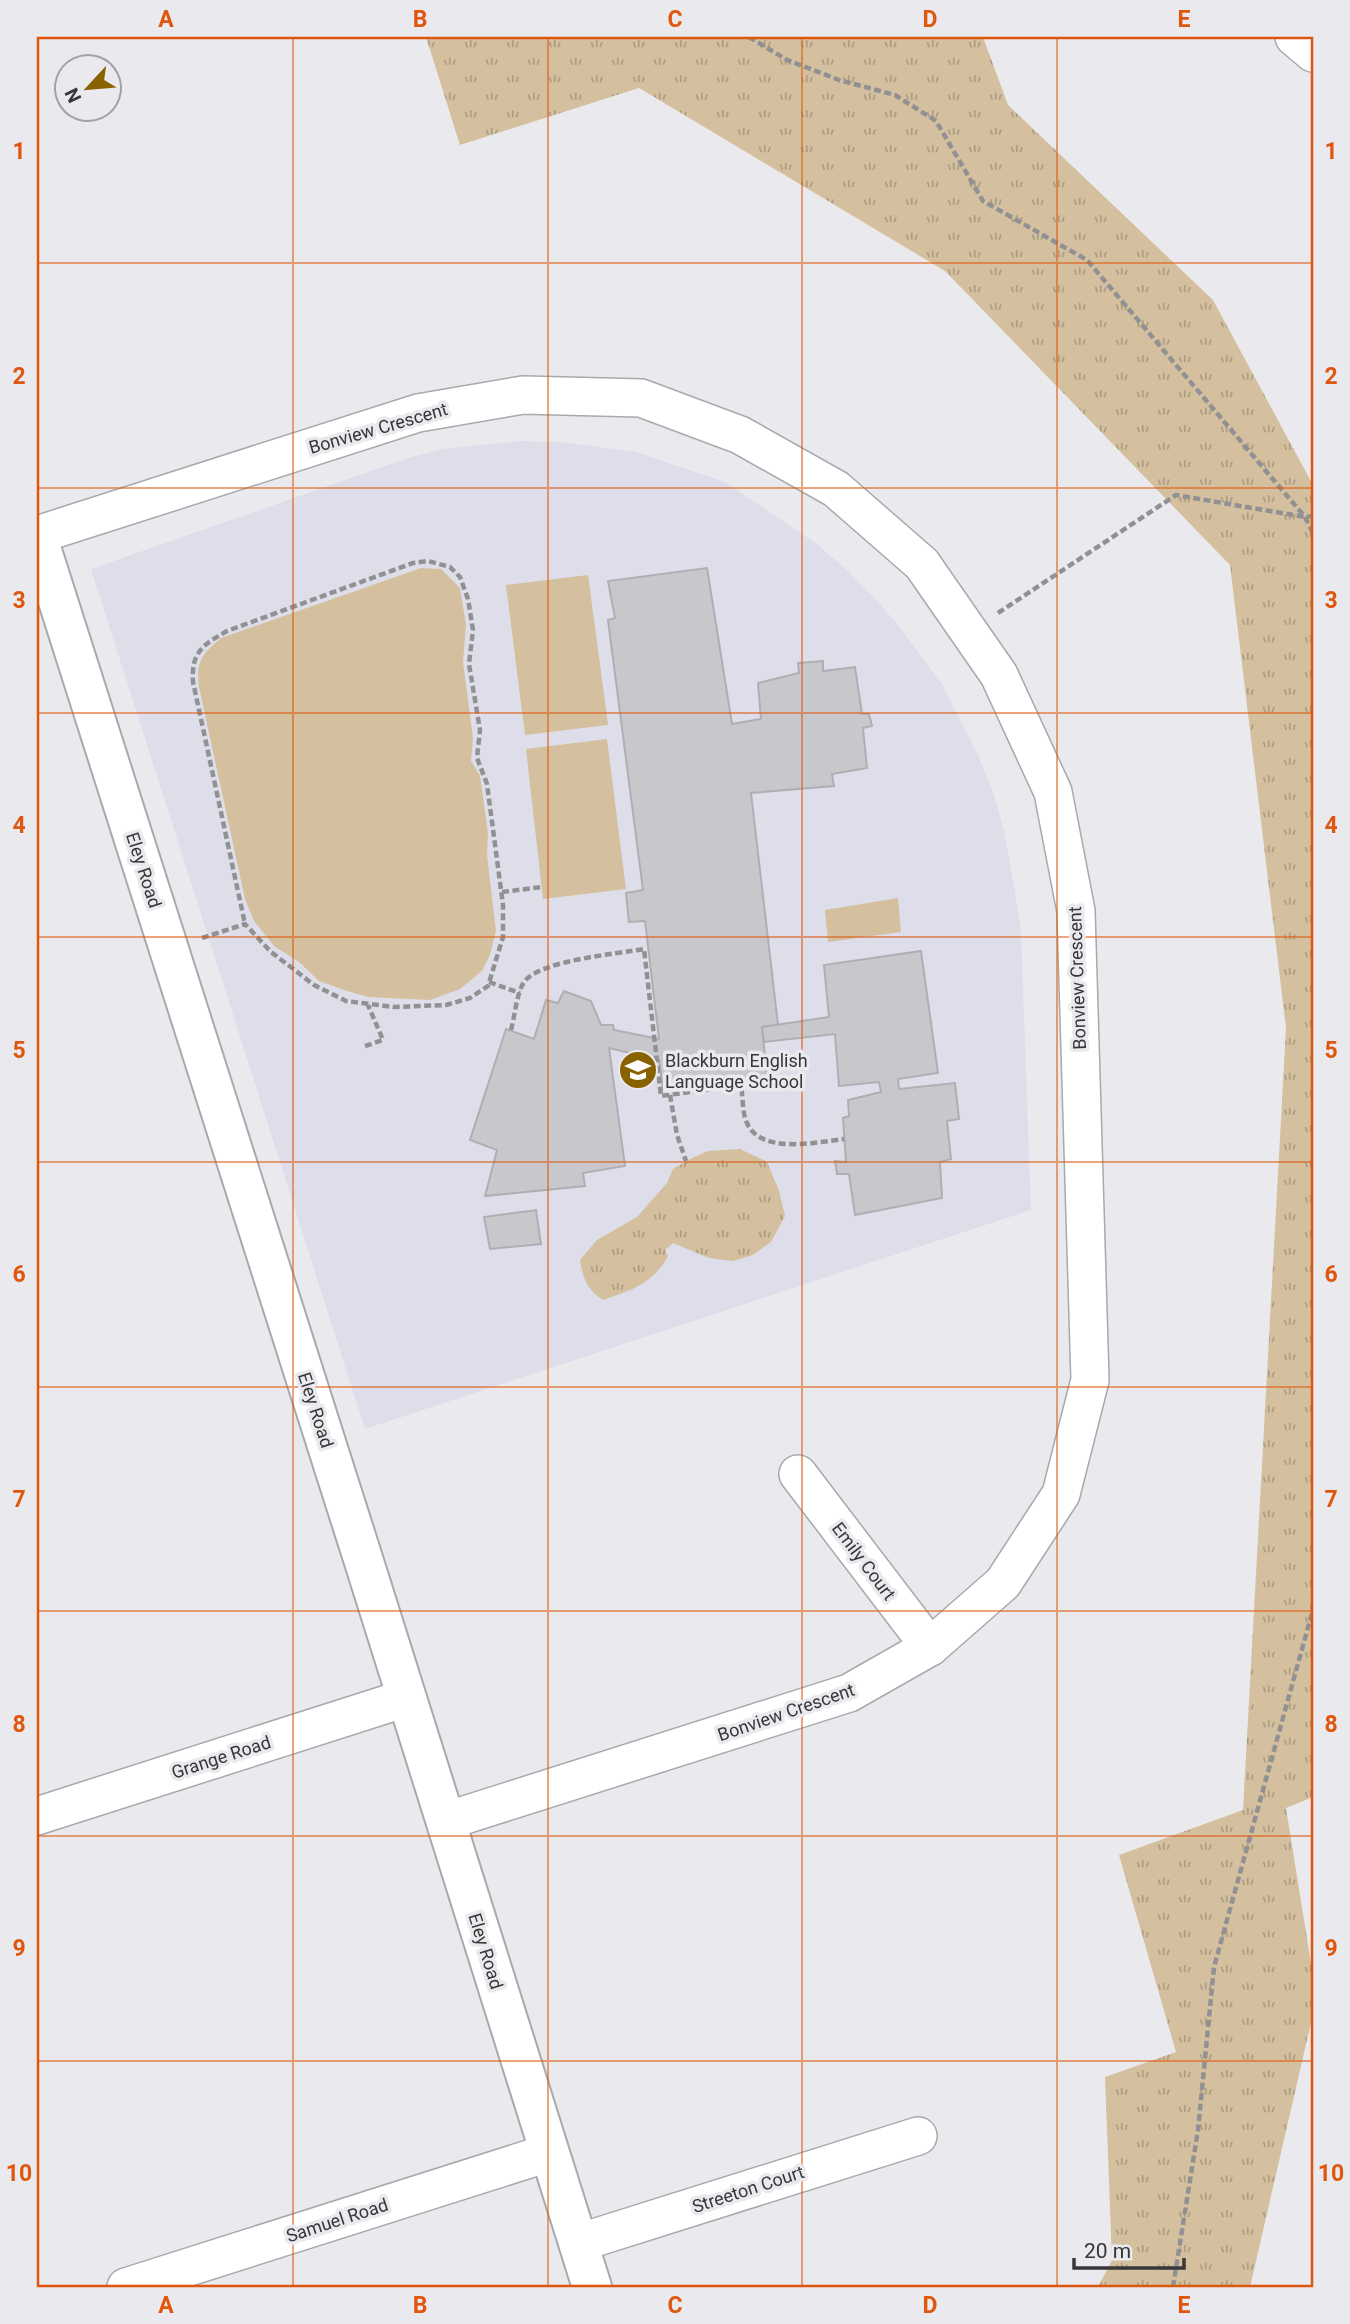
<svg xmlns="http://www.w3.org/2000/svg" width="1350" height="2324" font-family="Roboto,sans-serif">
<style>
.built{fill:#dddee9}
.park{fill:url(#park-tufts)}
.garden{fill:#d4c09e}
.building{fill:#c8c8cc;stroke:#afafb3;stroke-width:2}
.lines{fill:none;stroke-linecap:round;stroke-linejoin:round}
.minor-casing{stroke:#a9a9ad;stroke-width:40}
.major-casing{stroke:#a9a9ad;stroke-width:42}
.path{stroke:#919194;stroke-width:4.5;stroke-dasharray:7 3.5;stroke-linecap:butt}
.minor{stroke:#fff;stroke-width:37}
.major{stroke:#fff;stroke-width:38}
.grid{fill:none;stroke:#df570e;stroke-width:2;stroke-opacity:0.55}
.labels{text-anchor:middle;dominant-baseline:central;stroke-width:7;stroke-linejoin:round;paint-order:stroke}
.street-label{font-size:18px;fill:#373739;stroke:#eaeaee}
.poi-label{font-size:18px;fill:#373739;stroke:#eaeaee;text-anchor:start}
.neatline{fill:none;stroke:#df570e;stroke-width:2.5}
.grid-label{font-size:23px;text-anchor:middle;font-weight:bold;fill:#df570e}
</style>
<defs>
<pattern id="park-tufts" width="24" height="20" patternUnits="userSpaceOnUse" patternTransform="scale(1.75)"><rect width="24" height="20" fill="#d4c09e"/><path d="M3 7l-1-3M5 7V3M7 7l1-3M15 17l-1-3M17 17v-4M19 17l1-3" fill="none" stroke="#ad9d82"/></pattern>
</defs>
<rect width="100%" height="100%" fill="#eaeaee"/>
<path class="built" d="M520 441 561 442 636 452 725 482 817 544 847 570 881 605 902 630 943 686 977 753 993 792 1004 830 1015 892 1021 930 1031 1210 365 1429 91 569 411 457 443 449Z"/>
<g class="park">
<path d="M426 37H983L1008 105 1213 300 1313 485V1797L1286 1808 1313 1976V2014L1250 2287H1098L1112 2260 1105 2077 1176 2052 1119 1855 1243 1810 1286 1028 1230 565 945 271 639 88 460 145Z"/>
<path d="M740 1149 767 1162 779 1191 785 1216 771 1242 753 1255 733 1261 709 1258 673 1243 665 1250 668 1256C654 1283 630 1291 603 1300 587 1290 583 1278 580 1260L597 1240 637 1217 667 1183 673 1169 690 1159 708 1151Z"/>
</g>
<g class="garden">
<path d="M421 568 441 569 460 588 466 625 463 662 473 738 471 761 480 776 488 833 487 855 496 931 490 955 482 971 460 989 430 1000 369 997 347 991 319 981 299 962 274 946 254 921 245 899 199 687C196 662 201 655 221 638Z"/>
<path d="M588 575 608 725 525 735 506 585Z"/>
<path d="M607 739 626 889 543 899 526 749Z"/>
<path d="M898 898 901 932 828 942 825 910Z"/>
</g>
<g class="building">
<path d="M707 568 732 724 761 719 758 683 799 673 798 663 823 661V671L855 667 862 714H869L872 726 863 728 867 768 832 774 834 786 751 793 778 1025 762 1027 767 1076 663 1089 659 1060 609 1048 625 1166 583 1173 585 1186 485 1196 497 1150 470 1140 506 1029 534 1039 546 1000 558 1003 564 991 591 1001 601 1025H613L614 1030 659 1039 645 921 629 922 626 893 643 890 608 620 615 618 608 581Z"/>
<path d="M921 951 938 1073 898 1079 899 1089 955 1083 959 1119 947 1121 951 1159 940 1162 942 1198 855 1215 849 1174H837L835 1161 846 1162 843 1118 849 1116 848 1100 881 1092 879 1082 839 1086 835 1034 764 1042 762 1027 829 1017 824 965Z"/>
<path d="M536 1210 541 1244 490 1249 484 1217Z"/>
</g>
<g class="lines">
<defs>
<g id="minor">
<path d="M1294 37 1313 53"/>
<path d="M37 535 418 413 523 395 641 398 740 435 836 489 922 564 999 675 1053 792 1076 911 1090 1380 1061 1494 1003 1583 930 1647 849 1693 446 1821"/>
<path d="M798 1474 930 1647"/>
<path d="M37 1816 406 1698"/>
<path d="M578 2243 918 2136"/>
<path d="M126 2287 548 2153"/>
</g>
<path id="major" d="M37 535 366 1568 592 2287"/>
</defs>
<use href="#minor" class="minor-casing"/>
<use href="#major" class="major-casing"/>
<g class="path">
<path d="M749 37 787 60 839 80 895 95 936 121 983 201 1087 260 1305 517 1313 533"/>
<path d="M998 613 1176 495 1305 517 1313 516"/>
<path d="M502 892 542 887"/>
<path d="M202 938 245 924 271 952 296 971 314 985 346 1001 394 1007 446 1005 470 998 488 986 503 937V905L487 784 477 758 480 730 469 664 473 630 468 599 460 577 450 567 428 561 413 563 227 631C202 645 191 653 193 682L245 924"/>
<path d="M489 982 520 993"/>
<path d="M511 1030C515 1016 516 995 524 982 540 960 617 954 644 949L661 1096 741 1085C743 1096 742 1113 747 1123 761 1155 817 1142 844 1139"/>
<path d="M365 1046 383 1040 368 1005"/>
<path d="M670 1095 677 1135 686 1161"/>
<path d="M1173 2287 1198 2130 1214 1967 1312 1613 1313 1598"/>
</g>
<use href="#minor" class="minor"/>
<use href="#major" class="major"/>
</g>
<path class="grid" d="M293 37V2287M548 37V2287M802 37V2287M1057 37V2287M37 263H1313M37 488H1313M37 713H1313M37 937H1313M37 1162H1313M37 1387H1313M37 1611H1313M37 1836H1313M37 2061H1313"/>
<defs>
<symbol id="school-disc" viewBox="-11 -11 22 22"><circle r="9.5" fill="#896200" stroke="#eaeaee"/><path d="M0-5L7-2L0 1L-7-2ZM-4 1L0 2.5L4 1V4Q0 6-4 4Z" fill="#fff"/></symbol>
</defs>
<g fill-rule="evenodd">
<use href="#school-disc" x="616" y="1048" width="44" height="44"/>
</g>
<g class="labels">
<g class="street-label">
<text transform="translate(378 428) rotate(-16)">Bonview Crescent</text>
<text transform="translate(144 870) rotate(72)">Eley Road</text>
<text transform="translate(1077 978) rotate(-92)">Bonview Crescent</text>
<text transform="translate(316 1410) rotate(72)">Eley Road</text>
<text transform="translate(864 1561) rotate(53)">Emily Court</text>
<text transform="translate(786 1712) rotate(-19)">Bonview Crescent</text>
<text transform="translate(221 1757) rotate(-18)">Grange Road</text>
<text transform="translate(486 1951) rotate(73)">Eley Road</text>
<text transform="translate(748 2189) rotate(-18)">Streeton Court</text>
<text transform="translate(337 2220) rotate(-18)">Samuel Road</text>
</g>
<g class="poi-label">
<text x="665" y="1060">Blackburn English<tspan x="665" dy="21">Language School</tspan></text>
</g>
</g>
<rect width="1350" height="2324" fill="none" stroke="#eaeaee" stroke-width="77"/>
<g transform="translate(88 88) rotate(244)"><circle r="33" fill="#eaeaee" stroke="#a2a2a6" stroke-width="2"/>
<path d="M0-5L12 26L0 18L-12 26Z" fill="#896200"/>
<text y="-10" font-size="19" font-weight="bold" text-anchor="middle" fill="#373739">N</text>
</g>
<path d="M1074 2258v10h110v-10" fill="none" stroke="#373739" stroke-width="3.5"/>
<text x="1084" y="2258" font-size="21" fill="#373739" stroke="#eaeaee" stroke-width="5" paint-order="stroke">20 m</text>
<rect x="38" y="38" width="1274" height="2248" class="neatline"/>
<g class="grid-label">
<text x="166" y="27">A</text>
<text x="420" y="27">B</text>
<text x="675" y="27">C</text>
<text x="930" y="27">D</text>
<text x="1184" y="27">E</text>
<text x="19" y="159">1</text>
<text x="1331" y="159">1</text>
<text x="19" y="384">2</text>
<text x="1331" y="384">2</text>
<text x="19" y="608">3</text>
<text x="1331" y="608">3</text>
<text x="19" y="833">4</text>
<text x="1331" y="833">4</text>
<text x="19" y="1058">5</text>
<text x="1331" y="1058">5</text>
<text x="19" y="1282">6</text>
<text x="1331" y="1282">6</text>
<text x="19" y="1507">7</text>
<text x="1331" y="1507">7</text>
<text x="19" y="1732">8</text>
<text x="1331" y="1732">8</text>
<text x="19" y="1956">9</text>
<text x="1331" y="1956">9</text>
<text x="19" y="2181">10</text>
<text x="1331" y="2181">10</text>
<text x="166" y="2313">A</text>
<text x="420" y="2313">B</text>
<text x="675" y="2313">C</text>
<text x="930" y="2313">D</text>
<text x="1184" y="2313">E</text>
</g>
</svg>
